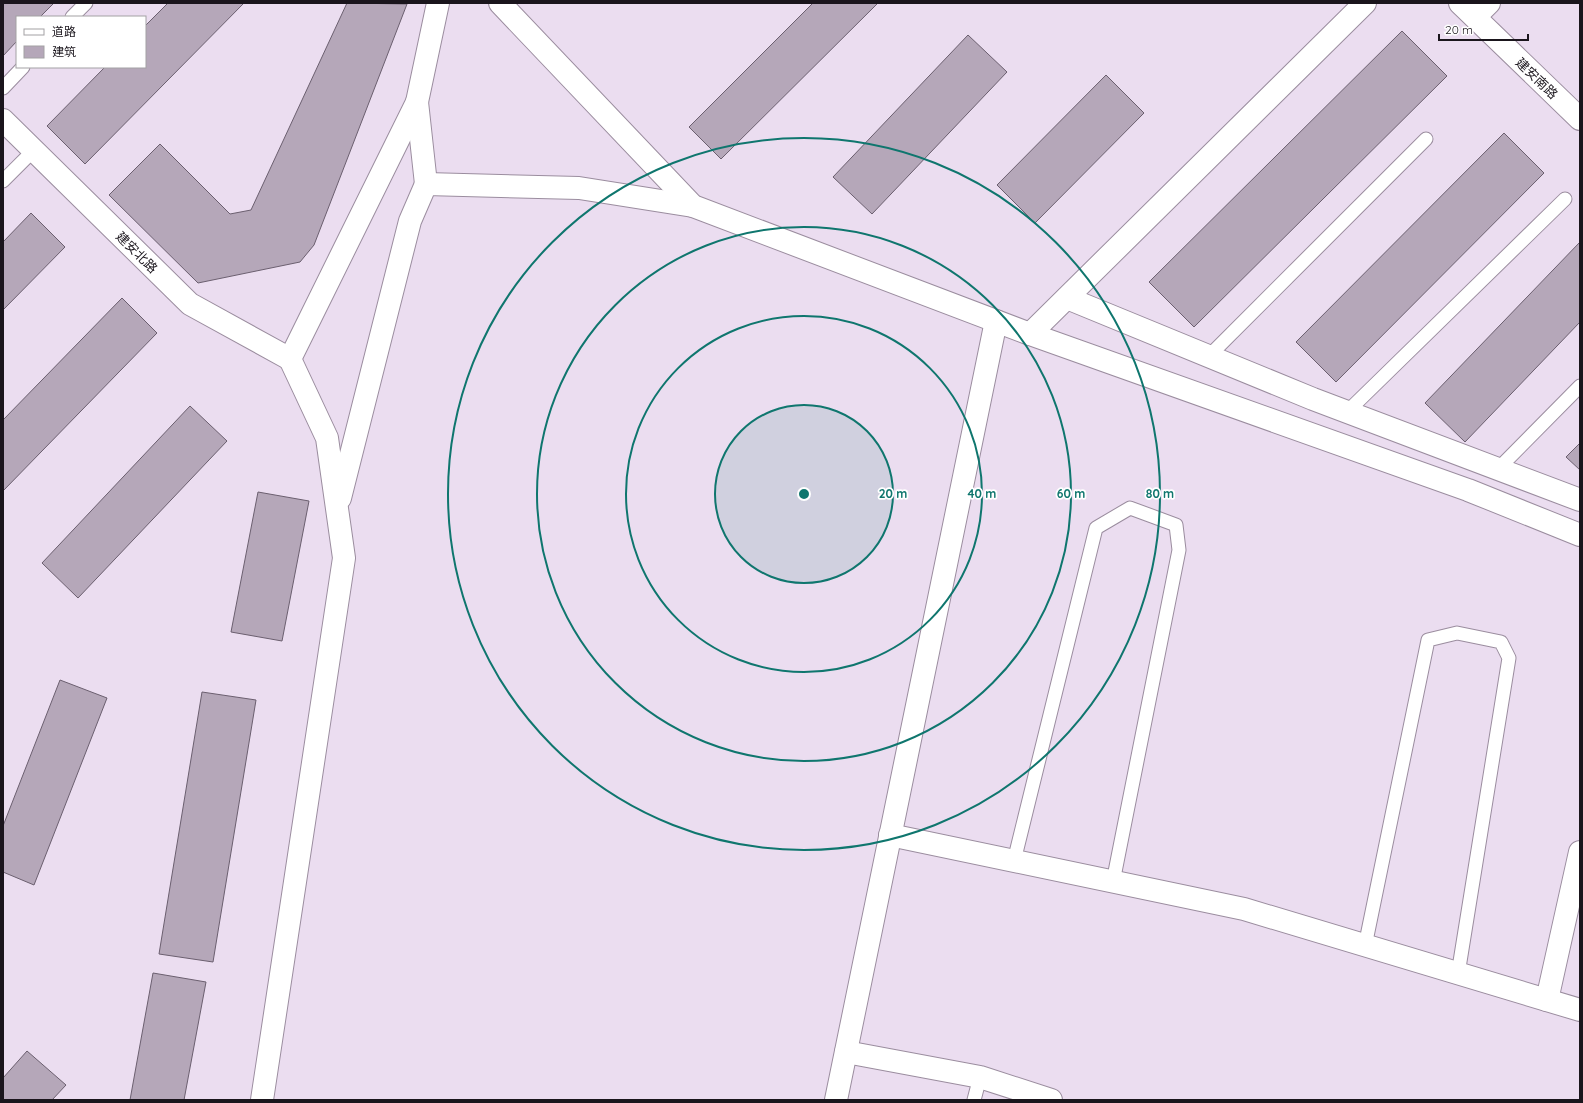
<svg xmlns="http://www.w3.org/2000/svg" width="1583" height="1103" font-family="Quicksand,'Noto Sans SC',sans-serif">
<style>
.building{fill:#b5a7b9;stroke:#6b5f6f}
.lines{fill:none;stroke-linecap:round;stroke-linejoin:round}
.service-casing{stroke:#9b8d9f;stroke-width:15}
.minor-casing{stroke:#9b8d9f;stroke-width:24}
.service{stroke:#fff;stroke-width:13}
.minor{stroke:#fff;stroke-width:22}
.ring{fill:none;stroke:#0f766e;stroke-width:2}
.labels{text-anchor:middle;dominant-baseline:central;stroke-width:3.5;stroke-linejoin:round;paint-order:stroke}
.street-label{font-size:13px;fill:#1a151c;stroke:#fff}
.centre{fill:#0f766e;stroke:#fff;stroke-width:2}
.ring-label{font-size:12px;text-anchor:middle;font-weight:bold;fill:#0f766e;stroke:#fff;stroke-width:3.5;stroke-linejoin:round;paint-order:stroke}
</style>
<rect width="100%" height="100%" fill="#ebddf0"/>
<g class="building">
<path d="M3 3H54L40 17H17V41L3 56Z"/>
<path d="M168 3H244L85 164 47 126 105 67H145V26Z"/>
<path d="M347 3 407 4 314 245 300 262 198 283 109 195 160 144 230 214 251 210Z"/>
<path d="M813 3H878L721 159 689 127Z"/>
<path d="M1402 31 1447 76 1194 327 1149 282Z"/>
<path d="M968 35 1007 72 872 214 833 177Z"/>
<path d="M1106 75 1144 113 1035 223 997 185Z"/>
<path d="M1504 133 1544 173 1336 382 1296 342Z"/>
<path d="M31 213 65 247 3 310V242Z"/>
<path d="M1580 242V322L1465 442 1425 403Z"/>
<path d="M122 298 157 333 3 491V420Z"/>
<path d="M190 406 227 441 78 598 42 563Z"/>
<path d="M1580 443V470L1566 457Z"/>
<path d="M258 492 309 501 282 641 231 632Z"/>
<path d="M60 680 107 698 34 885 3 872V826Z"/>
<path d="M202 692 256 700 213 962 159 954Z"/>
<path d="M153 973 206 982 184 1100H130Z"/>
<path d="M27 1051 66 1085 52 1100H3V1078Z"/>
</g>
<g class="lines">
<defs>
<g id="service">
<path d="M72 17 86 3"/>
<path d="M3 88 23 67"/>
<path d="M3 181 34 150"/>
<path d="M1209 356 1426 139"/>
<path d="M1347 412 1565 199"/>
<path d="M1498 469 1580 386"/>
<path d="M1014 861 1096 528 1130 508 1176 525 1179 550 1113 882"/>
<path d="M1365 946 1428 640 1457 633 1501 642 1509 658 1458 974"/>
<path d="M974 1100 980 1077"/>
</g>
<g id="minor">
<path d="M500 3 693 206 1030 334 1468 490 1580 535"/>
<path d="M1460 3 1580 119"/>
<path d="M1475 17 1489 3"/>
<path d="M417 102 426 184"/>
<path d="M3 120 190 304 290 359"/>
<path d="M1067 298 1313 399 1580 500"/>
<path d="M1030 334 1365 3"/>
<path d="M290 359 417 102 438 3"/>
<path d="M340 498 410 221 426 184 579 188 693 206"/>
<path d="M890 835 1244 909 1580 1010"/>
<path d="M1547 1000 1580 852"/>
<path d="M846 1052 980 1077 1051 1100"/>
<path d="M262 1100 344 558 327 438 290 359"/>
<path d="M836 1100 996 321"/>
</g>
</defs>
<use href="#service" class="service-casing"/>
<use href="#minor" class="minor-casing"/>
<use href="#service" class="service"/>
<use href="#minor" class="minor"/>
</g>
<circle cx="804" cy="494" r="89" fill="#0f766e" fill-opacity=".12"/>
<g class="ring">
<circle cx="804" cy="494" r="89"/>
<circle cx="804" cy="494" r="178"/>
<circle cx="804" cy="494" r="267"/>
<circle cx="804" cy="494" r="356"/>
</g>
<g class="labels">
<g class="street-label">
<text transform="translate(1537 78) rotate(44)">建安南路</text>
<text transform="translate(137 252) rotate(45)">建安北路</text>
</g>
</g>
<circle cx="804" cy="494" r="6" class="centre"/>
<g class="ring-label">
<text x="893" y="498">20 m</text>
<text x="982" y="498">40 m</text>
<text x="1071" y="498">60 m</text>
<text x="1160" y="498">80 m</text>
</g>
<rect width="1583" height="1103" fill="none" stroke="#1a151c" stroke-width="8"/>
<rect x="16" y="16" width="130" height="52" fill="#ffffff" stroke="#a3a1a4"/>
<rect x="24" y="29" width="20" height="6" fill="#ffffff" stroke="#a3a1a4"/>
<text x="52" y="36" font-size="12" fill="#1a151c">道路</text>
<rect x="24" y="46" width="20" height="12" fill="#b5a7b9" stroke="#a3a1a4"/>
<text x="52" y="56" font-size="12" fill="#1a151c">建筑</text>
<path d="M1439 34v6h89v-6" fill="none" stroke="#1a151c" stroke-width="2"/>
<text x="1445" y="34" font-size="12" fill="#1a151c" stroke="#ffffff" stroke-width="3" paint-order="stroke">20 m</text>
</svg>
